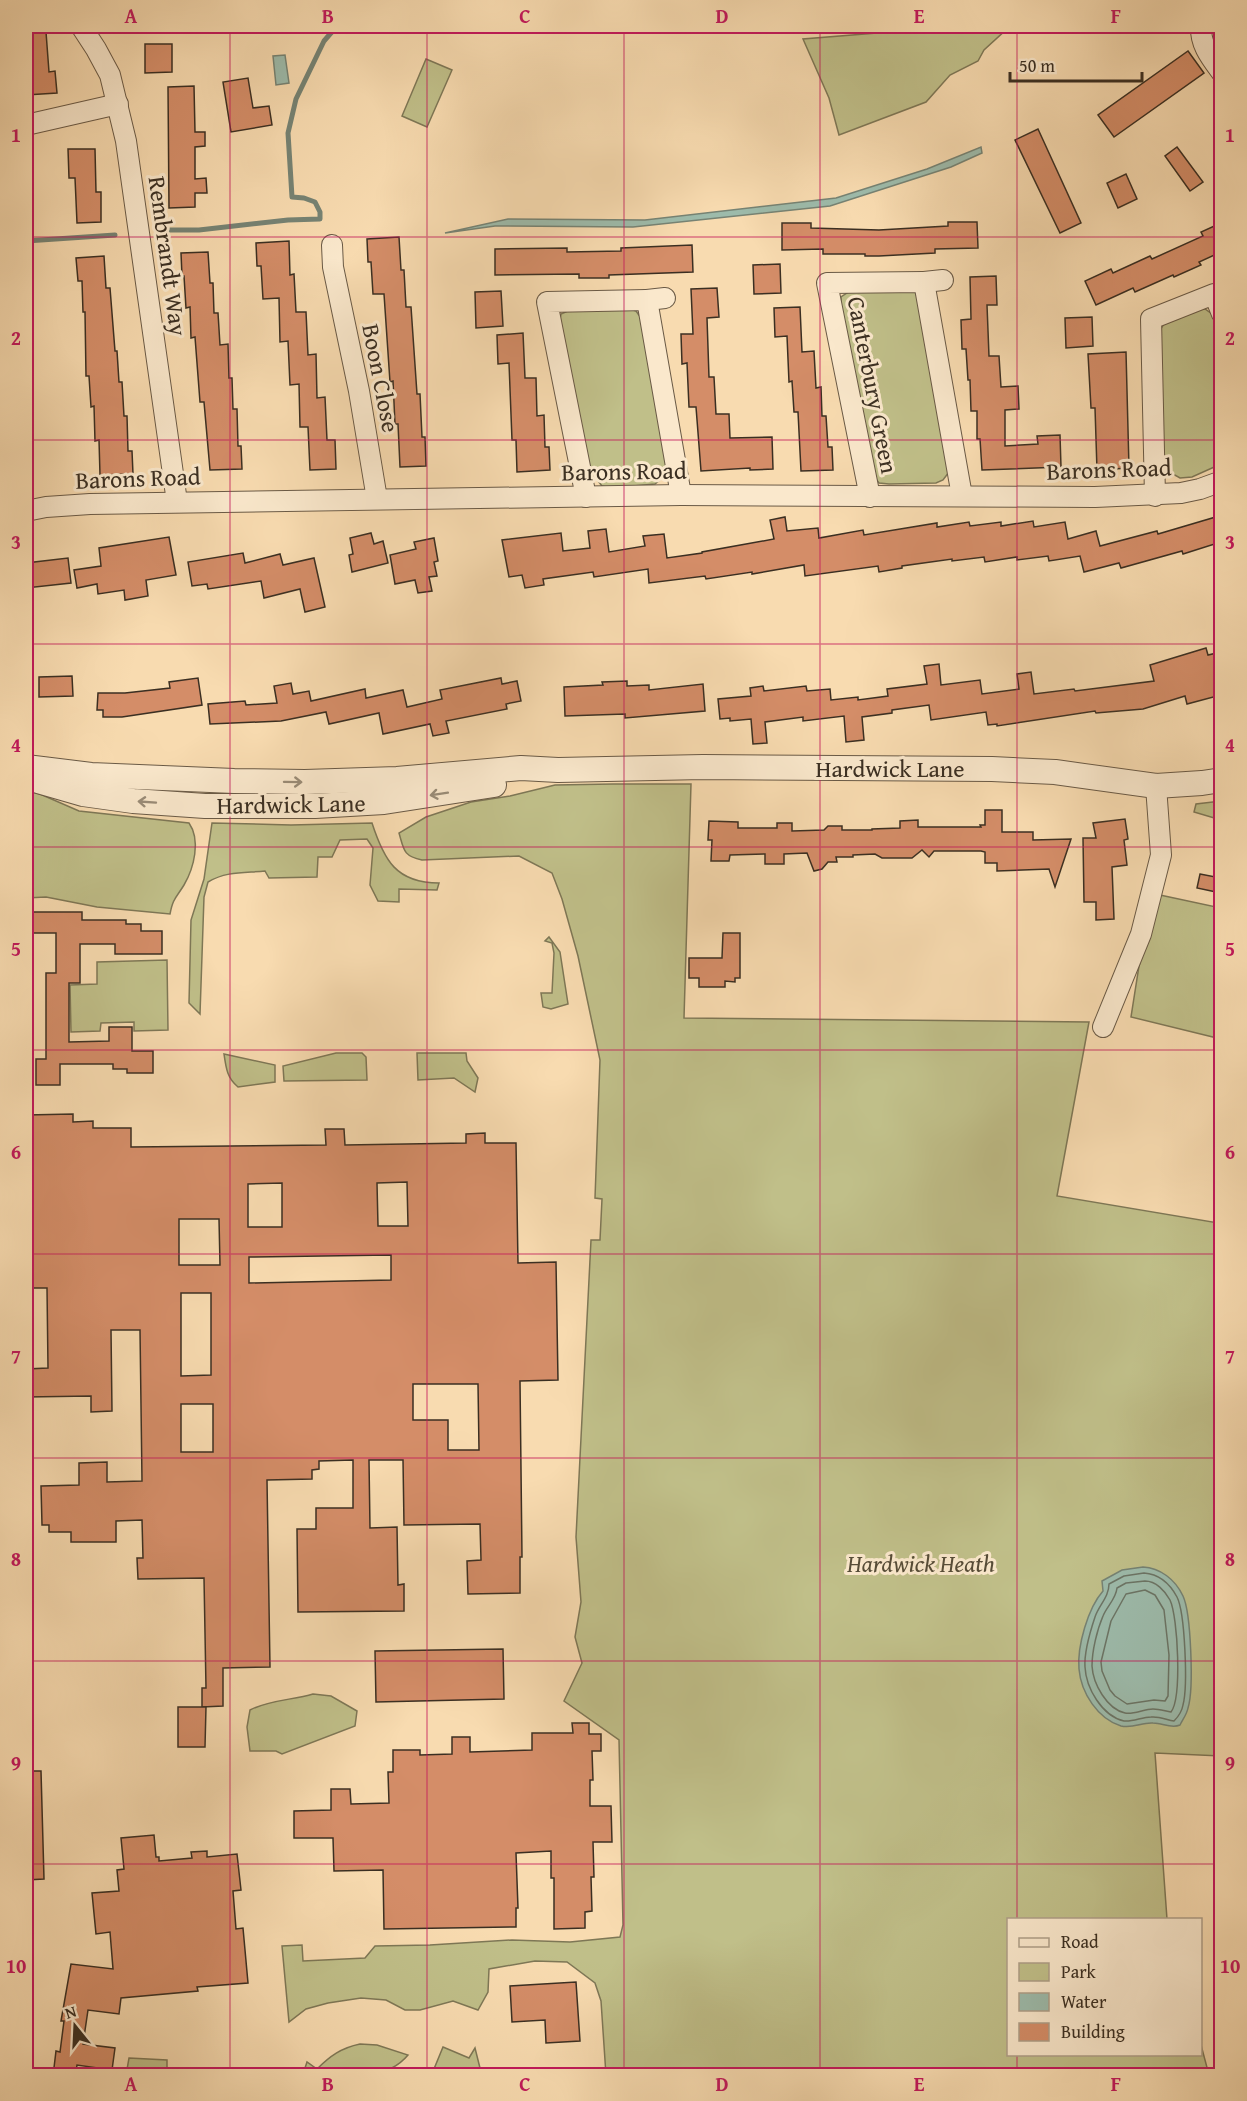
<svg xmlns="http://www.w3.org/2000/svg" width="1247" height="2101" font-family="'Gentium Book Plus',serif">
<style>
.green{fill:#c0bf89;stroke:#7e7756;stroke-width:1.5}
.water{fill:#9dbbab;stroke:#768374;stroke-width:1.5}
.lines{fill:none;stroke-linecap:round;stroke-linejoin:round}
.shore{stroke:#6c7566;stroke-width:1.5}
.stream{stroke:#768374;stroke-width:5}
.building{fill:#d48d68;stroke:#3b2f22;stroke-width:1.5;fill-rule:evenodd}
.minor-casing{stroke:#6a5a46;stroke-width:22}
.tertiary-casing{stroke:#6a5a46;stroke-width:26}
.minor{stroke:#fae8cc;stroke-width:20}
.tertiary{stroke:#fae8cc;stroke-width:24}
.oneway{stroke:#9a8c77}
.grid{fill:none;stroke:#c2185b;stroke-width:1.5;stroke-opacity:0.55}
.labels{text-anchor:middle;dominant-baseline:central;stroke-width:6;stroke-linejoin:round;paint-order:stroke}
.street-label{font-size:24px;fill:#3b2f22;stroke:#fae8cc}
.park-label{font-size:24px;font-style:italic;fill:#564c37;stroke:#fae8cc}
.neatline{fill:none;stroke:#c2185b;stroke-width:2}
.grid-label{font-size:20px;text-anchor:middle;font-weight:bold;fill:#c2185b}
</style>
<rect width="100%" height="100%" fill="#f8dbb0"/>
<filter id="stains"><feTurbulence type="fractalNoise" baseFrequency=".00333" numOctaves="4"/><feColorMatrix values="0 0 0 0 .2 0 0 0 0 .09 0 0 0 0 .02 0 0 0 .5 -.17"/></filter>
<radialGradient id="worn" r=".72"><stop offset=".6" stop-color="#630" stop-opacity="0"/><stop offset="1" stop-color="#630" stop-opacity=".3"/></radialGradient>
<g class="green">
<path d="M890 26H1014L1007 29 984 50 978 61 950 75 926 102 839 135 829 98 803 39 877 33Z"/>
<path d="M426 59 452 70 427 127 402 116Z"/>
<path d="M908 289 915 292 918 299 949 472 943 480 936 483 889 484 879 483 872 474 841 305V297L850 291Z"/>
<path d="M626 308 636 311 641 318 667 469 661 479 655 484 611 488 602 486 588 468 559 324 561 314 570 310Z"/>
<path d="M1197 308 1205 309 1212 314 1221 339V464L1192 477 1180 478 1171 473 1166 466 1161 454 1160 330 1164 324Z"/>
<path d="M613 784H691L684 1018 1089 1022 1057 1196 1218 1223 1221 1209V1756L1155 1753 1167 1919 1008 1920V2054H1200L1201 2045 1209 2075H606L601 2001 595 1983 567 1962 535 1961 489 1969 488 1992 478 2010 453 2001 420 2010H405L386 2000 361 1998 328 2003 306 2009 289 2022 282 1946 302 1945 303 1961 365 1958 375 1946 430 1945 512 1940 570 1942 620 1937 623 1925 619 1740 564 1701 582 1663 575 1637 581 1602 576 1537 591 1240H600L602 1199 595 1198 600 1060 578 956 562 899 552 873 519 856 422 860C403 856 404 850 399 833L426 817 471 802 510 796 555 785Z"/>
<path d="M26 790 40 794 79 811 189 823C201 840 194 868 184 885 176 898 173 898 170 914L97 907 46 897 26 898Z"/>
<path d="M1221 801V820L1194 812 1196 804Z"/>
<path d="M212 823 291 825 372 823C384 860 396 883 439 883L437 890 399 889V902L378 901 370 885 373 848 367 839 340 840 332 857H318L317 877 269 878 265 871C245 873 226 871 208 882L204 897 200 1014 189 1003 191 920 204 879Z"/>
<path d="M1160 895 1221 908V1039L1131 1017 1139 966Z"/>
<path d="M549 937 560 952 568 1004 551 1009 543 1007 541 993H552L554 953 552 943 545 941Z"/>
<path d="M167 960 168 1030 134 1031V1022L101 1023 100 1031 71 1032 70 985 97 984V962Z"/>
<path d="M336 1053H362L366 1057 367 1080 284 1081 283 1066Z"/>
<path d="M417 1053H466L467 1061 478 1078 475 1092 454 1078 418 1080Z"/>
<path d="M224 1054 275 1065V1082L238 1087C227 1078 226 1068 224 1054Z"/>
<path d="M313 1694 331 1696 357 1711 355 1726 282 1754 276 1751H250L247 1727 250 1710C269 1700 293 1700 313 1694Z"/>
<path d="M360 2044 377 2045 408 2055C384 2084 339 2076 305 2075L304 2071 307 2062 317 2069C330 2056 341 2048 360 2044Z"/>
<path d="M443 2047 469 2058 475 2048 480 2068 478 2075H459V2073L434 2069Z"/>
<path d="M129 2058 167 2060V2075H126Z"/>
</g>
<g class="water">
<path d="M285 55 289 83 276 85 273 56Z"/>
<path d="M981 147 982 153 951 167 830 206 633 227 495 226 445 233 508 219 645 220 836 198 927 169Z"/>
<path d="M1143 1567C1160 1568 1175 1579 1183 1596 1191 1613 1194 1689 1188 1708 1187 1714 1183 1719 1180 1725 1171 1729 1163 1723 1153 1723 1142 1722 1133 1729 1121 1726 1098 1719 1081 1693 1079 1669 1077 1646 1088 1608 1103 1591L1102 1581 1122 1570Z"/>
</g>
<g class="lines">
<g class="shore">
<path d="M1144 1573C1159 1574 1170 1584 1177 1597 1185 1613 1188 1686 1183 1705 1182 1711 1178 1717 1174 1721 1167 1720 1159 1716 1151 1717 1142 1717 1133 1722 1124 1721 1102 1716 1086 1688 1085 1667 1084 1652 1090 1632 1095 1617 1099 1605 1109 1597 1109 1584L1124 1576Z"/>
<path d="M1145 1581C1156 1581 1165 1591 1170 1600 1178 1617 1182 1698 1171 1712 1165 1711 1159 1709 1153 1709 1144 1709 1133 1715 1125 1713 1107 1709 1093 1684 1092 1666 1092 1651 1097 1630 1103 1616 1107 1606 1116 1599 1117 1588L1126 1583Z"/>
<path d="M1145 1590 1155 1595 1164 1610 1169 1655 1168 1696 1165 1701 1154 1700 1127 1704 1115 1696 1110 1690 1102 1671 1101 1662 1111 1621 1126 1594Z"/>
</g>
<g class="stream">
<path d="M157 230H199L288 220 320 219V212L315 202 304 198 292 197 288 133 296 99 324 41 337 26"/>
<path d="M26 241 115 235"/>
</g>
</g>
<g class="building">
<path d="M46 32 49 72 55 71 57 93 26 95V34Z"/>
<path d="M145 44H172V72L145 73Z"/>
<path d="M1188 51 1204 73 1114 137 1098 115Z"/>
<path d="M248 78 253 108 269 106 272 125 231 132 223 82Z"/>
<path d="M194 86 195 132H205V146L195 147V179L206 178 207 193H195V207L169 208 168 87Z"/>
<path d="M1038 129 1081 223 1060 233 1015 140Z"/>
<path d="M1177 147 1203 182 1190 191 1165 156Z"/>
<path d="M68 149H95L96 192H101V222L77 223 75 178H69Z"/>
<path d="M1126 174 1137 199 1118 208 1107 183Z"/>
<path d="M948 222H977L978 248 935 249V253L879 256H865V254H823V249L782 250V223H811V228L879 230 948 226Z"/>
<path d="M1221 223V252L1199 262 1201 265 1174 277 1173 275 1135 292 1133 288 1096 305 1085 281 1111 269 1113 273 1150 256 1152 259 1203 236 1201 232Z"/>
<path d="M399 237 401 270H404L406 307H411L417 394H420L422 437H425L426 466 400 467 398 424H395L393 381 390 382 384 294H373L371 262H368L367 239Z"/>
<path d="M289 241 290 275 294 274 296 312H306L308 355 316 354 317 398 325 397 327 440H335L336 469 310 470 308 427H300L299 384 290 385 288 341 280 342 279 298 263 299 261 266H257L256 243Z"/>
<path d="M692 245 693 272 609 275V278H579V274L495 275V249L567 248V252L621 251V248Z"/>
<path d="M208 252 210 283H213L214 313H218L220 345 228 344 229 378H232L233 409H237L238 446H241L242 469 210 470 204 402H200L195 337 191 338 190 307 186 308 184 276H182L181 253Z"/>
<path d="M104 256 106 288H110L115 351H117L119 382H122L124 416H127L128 451H132L133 474 100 475 99 440 95 441 94 406 91 407 89 376H86L85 312H83L82 281H78L76 258Z"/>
<path d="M780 264 781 293 754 294 753 265Z"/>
<path d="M996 276 997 305H987L989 356H999L1001 387 1018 386 1019 409 1005 410V446L1038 444 1037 436 1060 435 1061 467 982 470 980 439H977V411H971L970 380H968L966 349H962L961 320 971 319 970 277Z"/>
<path d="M717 288 719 317 707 318 709 377H714L716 414H729L730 438 772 437 773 469 750 470V468L701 471 696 407H689L687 363 682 364 681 334H693L691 289Z"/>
<path d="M501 291 503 326 476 328 475 292Z"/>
<path d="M800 307 802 352 814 351 816 388 821 387 822 416H826L828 447H832L833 470 801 471 798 412H794L792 381 789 382 787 336 775 337 774 308Z"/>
<path d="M1092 317 1093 346 1066 348 1065 318Z"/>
<path d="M523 333 525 378H536L537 416 544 415 545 447H549L550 470 517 472 516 440H512L509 363 498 364 497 335Z"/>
<path d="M1126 352 1129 468 1097 470 1095 408H1091L1088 354Z"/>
<path d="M1219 516 1221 527V542L1183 554 1182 551 1121 568 1119 563 1084 572 1080 556 1049 561 1048 556 1017 560V557L985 562 984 557 952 561V559L902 566V568L879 572 878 566 805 576 804 565 752 574V572L706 579 705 576 649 583 648 569 594 577 593 572 543 579 544 585 525 588 522 575 509 577 502 540 561 533 563 551 590 548 588 531 606 529 609 552 645 546 643 536 664 534 667 558 702 553V552L774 539 770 520 785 517 787 531 818 528 819 538 863 530 864 535 937 523V527L969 522 970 526 1001 522V526L1033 521 1034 527 1065 522 1068 539 1096 531 1100 546 1157 531 1158 534Z"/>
<path d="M371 533 374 544 383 541 388 563 352 572 349 555 353 554 350 538Z"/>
<path d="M169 537 176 575 146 580 148 596 125 600 124 590 98 594 97 584 77 588 74 570 101 566 99 548Z"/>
<path d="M434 538 438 561 434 562 437 576 429 577 432 591 418 593 415 580 395 584 390 555 416 549 414 542Z"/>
<path d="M243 553 245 563 280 554 283 565 314 558 325 607 305 612 300 589 264 598 261 581 208 589 207 584 192 586 188 562Z"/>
<path d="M68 558 71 583 26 588V563Z"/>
<path d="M1206 648 1208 655 1221 652V695L1187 704 1185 696 1143 709 1096 713 1095 711 997 726V724L988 725 986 712 931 720 929 705 892 710V713L862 717 864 740 846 742 844 716 803 721V717L765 722 767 743 753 744 751 719 730 721V718L720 719 718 699 751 696 750 688 763 686 764 691 806 686 807 691 830 689 831 700 858 697V700L888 696 887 689 927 684 924 666 939 664 941 685 980 680 982 694 1019 689 1017 674 1031 672 1034 694 1074 689 1075 691 1154 681 1150 665Z"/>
<path d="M72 676 73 696 39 697V677Z"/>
<path d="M198 678 202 705 122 717H103V710H97L98 693H125L170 688 169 682Z"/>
<path d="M501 678 502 684 517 681 521 701 506 704 507 709 446 721 449 733 433 736 430 724 383 734 379 713 329 724 326 712 281 721 210 724 208 704 245 701 246 705 277 703 274 686 291 683 293 694 309 691 311 701 365 689 366 698 403 690 407 707 442 699 440 690Z"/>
<path d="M627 681V686L649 685V690L703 684 705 711 625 718V714L565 716 564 687 603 685 602 682Z"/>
<path d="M985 810H1002V832H1033V840L1071 839 1055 887 1049 869 997 871V863H985V852L981 851H934L929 857 922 850 912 858H882L875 854 853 855V857H836L837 862H828L822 869 814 871 807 853 784 854V864H765V854L730 855 729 861H711L712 840H708L709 821 738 822V828H777V823H792V831L824 830 828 826H842V830H872V829L900 828V821L918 820V827H981L980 825H985Z"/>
<path d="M1125 819 1128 839 1124 840 1127 865 1112 867 1114 919 1096 920V902H1084L1083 838H1096L1093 823Z"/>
<path d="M1200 874 1221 878V893L1197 888Z"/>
<path d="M26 912H82V920H126V924H141V931H162V954H115V944H80V983H69V1042L109 1041V1027H132V1051H153V1073H127V1069H113V1064H60V1085H36V1059H46V973H56V933H26Z"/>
<path d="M723 933H740V978H735V982L725 981V987H699V978H689V958H722Z"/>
<path d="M73 1114V1122L93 1121V1128H131V1147L326 1145 325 1129H344L345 1145 466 1143V1134L485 1133V1143H516L518 1263 556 1262 558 1380 520 1381 522 1557H520V1593L468 1594 467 1561 481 1560 480 1524 404 1525 403 1460H369L370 1528 397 1527 398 1585 404 1584V1611L298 1612 297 1529H316V1508H353V1460L319 1461V1469L312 1470V1479L267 1480 270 1667 223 1668V1706L202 1707V1688H206L204 1578 138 1579 137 1558H143L142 1520 116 1521V1542H71V1532H49V1525H42L41 1486 79 1485V1463L107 1462V1482L142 1481 140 1330H111L112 1411 91 1412V1396L26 1397V1369L48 1368 47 1288H26V1115ZM407 1182 408 1226H378L377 1183ZM282 1183V1227H248V1184ZM179 1219H219L220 1265H179ZM391 1255V1280L249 1283V1257ZM181 1293H211V1375L181 1376ZM413 1384H478L479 1450H448V1420H413ZM181 1404H213V1452H181Z"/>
<path d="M503 1649 504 1699 376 1702 375 1651Z"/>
<path d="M178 1707H206L205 1747H178Z"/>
<path d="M572 1723H589V1734H601V1751H592L593 1780H590V1806H611L612 1842H593L594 1877H591L592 1911 585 1912V1928L554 1929V1878H551V1851L516 1853 518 1908H516V1927L384 1929 383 1870 334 1871 333 1838H294V1811L331 1810V1789H350L351 1804 389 1803 388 1772H393V1750H420V1755L452 1754V1737H470V1752L532 1750V1733H573Z"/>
<path d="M26 1771H41L44 1879 26 1880Z"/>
<path d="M154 1835 156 1857H159V1861L192 1858 191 1852 207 1851V1857L237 1854 241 1890 233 1891 236 1929 243 1928 248 1983 197 1987 198 1991 121 1998 119 2014 88 2010 83 2044 115 2048 112 2070 77 2065 75 2076H53L56 2051 60 2052 64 2021H61L71 1964 113 1969 110 1932 96 1934 92 1893 119 1891 117 1870 124 1869 121 1838Z"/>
<path d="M576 1982 580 2041 546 2043 545 2020 512 2022 510 1986Z"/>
</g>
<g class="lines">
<defs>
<g id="minor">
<path d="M81 26 96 49 110 75 126 141 177 502"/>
<path d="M1201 26C1200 45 1211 58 1222 73"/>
<path d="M26 125 118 104"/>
<path d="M332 245 333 267 359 391 377 499"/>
<path d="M924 282 943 280"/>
<path d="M647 300 665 298"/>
<path d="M1155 496 1151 319 1214 294 1222 314"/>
<path d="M586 497 547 302 647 300 681 495"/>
<path d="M870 497 827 283 924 282 962 496"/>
<path d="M26 511 46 507 90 504 681 495 1095 497 1181 493 1200 489 1222 481"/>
<path d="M1103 1027 1141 934 1161 855 1156 786"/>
</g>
<g id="tertiary">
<path d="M26 767 91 775 234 781 305 782 397 779 521 768 558 770 703 767 992 769 1055 772 1156 786 1202 783 1222 780"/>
<path d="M38 781 83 794 133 801 205 806H315L384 802 494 785"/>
</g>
</defs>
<use href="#minor" class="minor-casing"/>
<use href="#tertiary" class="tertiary-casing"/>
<use href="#minor" class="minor"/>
<use href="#tertiary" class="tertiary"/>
</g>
<defs><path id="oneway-shaft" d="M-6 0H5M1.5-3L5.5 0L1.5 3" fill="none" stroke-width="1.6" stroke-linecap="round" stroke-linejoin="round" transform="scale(1.5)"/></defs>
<g class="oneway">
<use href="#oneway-shaft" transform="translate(293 782) rotate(1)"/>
<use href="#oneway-shaft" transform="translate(439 794) rotate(171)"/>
<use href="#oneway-shaft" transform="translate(147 802) rotate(-176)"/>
</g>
<path class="grid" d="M230 26V2076M427 26V2076M624 26V2076M820 26V2076M1017 26V1920M26 237H1222M26 440H1222M26 644H1222M26 847H1222M26 1050H1222M26 1254H1222M26 1458H1222M26 1661H1222M26 1864H1222M1017 2054V2076"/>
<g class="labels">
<g class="street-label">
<text transform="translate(168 256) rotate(82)">Rembrandt Way</text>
<text transform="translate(381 378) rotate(79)">Boon Close</text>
<text transform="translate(873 385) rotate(79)">Canterbury Green</text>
<text transform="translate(1109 469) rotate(-2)">Barons Road</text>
<text transform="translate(624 471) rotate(-1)">Barons Road</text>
<text transform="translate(138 478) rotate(-2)">Barons Road</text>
<text x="890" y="768">Hardwick Lane</text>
<text transform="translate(291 804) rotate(-1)">Hardwick Lane</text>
</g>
<g class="park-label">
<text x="921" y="1563">Hardwick Heath</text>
</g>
</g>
<rect width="1247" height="2101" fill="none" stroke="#f8dbb0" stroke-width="66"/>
<rect x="1007" y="1918" width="195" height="138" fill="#fae8cc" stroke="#ae9e88" stroke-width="1.5"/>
<rect x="1019" y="1938" width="30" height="9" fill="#fae8cc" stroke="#ae9e88" stroke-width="1.5"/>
<text x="1061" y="1948" font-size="18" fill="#3b2f22">Road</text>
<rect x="1019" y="1963" width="30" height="18" fill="#c0bf89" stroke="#ae9e88" stroke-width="1.5"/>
<text x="1061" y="1978" font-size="18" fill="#3b2f22">Park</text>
<rect x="1019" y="1993" width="30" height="18" fill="#9dbbab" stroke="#ae9e88" stroke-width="1.5"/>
<text x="1061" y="2008" font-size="18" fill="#3b2f22">Water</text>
<rect x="1019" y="2023" width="30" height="18" fill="#d48d68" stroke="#ae9e88" stroke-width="1.5"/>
<text x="1061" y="2038" font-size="18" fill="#3b2f22">Building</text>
<g transform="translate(75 2026) rotate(342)" stroke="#fae8cc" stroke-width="4.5" paint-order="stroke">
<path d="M0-4.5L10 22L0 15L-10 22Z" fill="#3b2f22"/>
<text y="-9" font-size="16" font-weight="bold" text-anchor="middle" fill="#3b2f22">N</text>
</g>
<path d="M1010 72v9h132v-9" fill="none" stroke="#3b2f22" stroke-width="3"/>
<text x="1019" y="72" font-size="18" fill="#3b2f22" stroke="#fae8cc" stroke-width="4.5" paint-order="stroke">50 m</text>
<rect x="33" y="33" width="1181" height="2035" class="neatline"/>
<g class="grid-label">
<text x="131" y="23">A</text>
<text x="328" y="23">B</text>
<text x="525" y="23">C</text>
<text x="722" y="23">D</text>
<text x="919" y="23">E</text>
<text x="1116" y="23">F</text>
<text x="16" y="142">1</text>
<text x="1230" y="142">1</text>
<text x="16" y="345">2</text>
<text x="1230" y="345">2</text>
<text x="16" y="549">3</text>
<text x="1230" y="549">3</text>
<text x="16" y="752">4</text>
<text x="1230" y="752">4</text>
<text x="16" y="956">5</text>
<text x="1230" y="956">5</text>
<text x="16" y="1159">6</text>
<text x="1230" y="1159">6</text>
<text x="16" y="1363">7</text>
<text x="1230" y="1363">7</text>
<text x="16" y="1566">8</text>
<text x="1230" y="1566">8</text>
<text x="16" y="1770">9</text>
<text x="1230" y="1770">9</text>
<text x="16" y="1973">10</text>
<text x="1230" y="1973">10</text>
<text x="131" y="2091">A</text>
<text x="328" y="2091">B</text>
<text x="525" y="2091">C</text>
<text x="722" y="2091">D</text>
<text x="919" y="2091">E</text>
<text x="1116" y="2091">F</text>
</g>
<rect width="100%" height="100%" filter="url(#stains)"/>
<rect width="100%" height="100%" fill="url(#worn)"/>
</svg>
